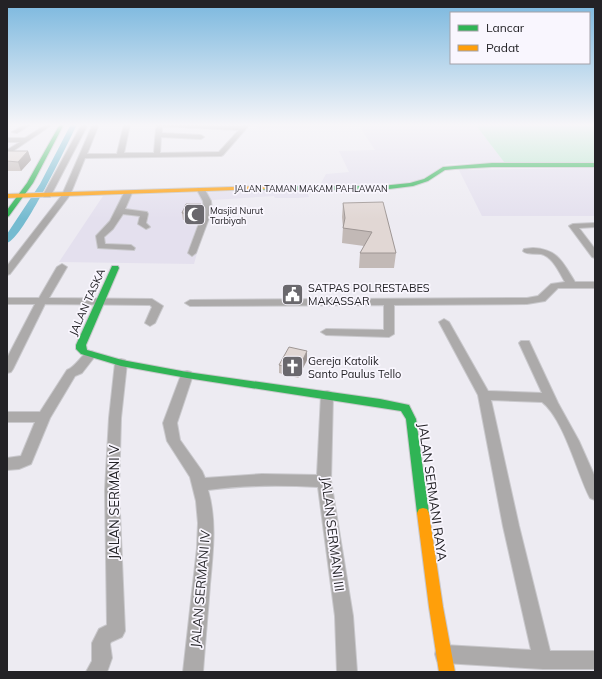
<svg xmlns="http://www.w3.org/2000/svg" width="602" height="679" font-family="Mulish,sans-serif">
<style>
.built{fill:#e4e0ee}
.green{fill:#b9e7cd}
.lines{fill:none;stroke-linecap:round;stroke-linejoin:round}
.canal{fill:#75bbd0;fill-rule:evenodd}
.street-casing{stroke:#c9c8cc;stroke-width:2}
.fast-casing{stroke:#c9c8cc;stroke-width:2}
.slow-casing{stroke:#c9c8cc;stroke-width:2}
.street{fill:#acaaaa;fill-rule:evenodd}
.fast{fill:#30b455;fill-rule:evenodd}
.slow{fill:#ff9f0a;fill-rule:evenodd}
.wall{fill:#c2b9b6}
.shaded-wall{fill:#9e9694}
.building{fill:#e1d7d4;stroke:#9e9694}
.labels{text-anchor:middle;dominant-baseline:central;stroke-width:3.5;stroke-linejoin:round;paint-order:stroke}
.far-street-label{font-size:9px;fill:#232226;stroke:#f9f6fe}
.far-poi-label{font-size:9px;fill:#232226;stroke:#f9f6fe;text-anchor:start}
.poi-label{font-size:11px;fill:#232226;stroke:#f9f6fe;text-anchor:start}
.street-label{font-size:11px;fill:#232226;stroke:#f9f6fe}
.near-street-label{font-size:13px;fill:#232226;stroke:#f9f6fe}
</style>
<rect width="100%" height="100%" fill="#edebf2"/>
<g class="built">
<path d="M260 124H475L504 162 446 164 439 171 419 180 400 183 320 185 326 174 349 172 339 151 375 150 360 127 256 129Z"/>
<path d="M595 168V216H482L459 170Z"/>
<path d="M306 189 309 197 297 198H275L274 196 212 200 194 264 59 262 103 196Z"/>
</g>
<path class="green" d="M475 124H595V163L504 162Z"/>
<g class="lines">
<path class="canal" d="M71 124H77C68 143 23 239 7 243V234L40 184Z"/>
<defs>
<g id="street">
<path d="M26 124H32L17 133 12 132Z"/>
<path d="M47 124H53L7 155V150L20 142H7V138H25Z"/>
<path d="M82 124H88L51 195 50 197H44L43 195Z"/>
<path d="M93 124H99L87 154H117L124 124H130L124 153H154L156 128 159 126 162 128V133L201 135 204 137 201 139 161 137 160 153 219 152 239 130 156 126 153 124 242 126 244 124H250L223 155 221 156 85 158 70 195 10 274 7 275V266L62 195Z"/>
<path d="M198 188H204L205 190 211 201 212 210 196 253 192 256 188 253 204 210 203 201 197 190Z"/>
<path d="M125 191H128L132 193 125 209 147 212 148 214 146 223 150 227 146 229 138 224 140 216 123 214 113 229 104 237 105 244 131 245 135 248 134 250 98 248 96 236 110 221Z"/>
<path d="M595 223V227L579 228 595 249V258L592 257 569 226 573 224Z"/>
<path d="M533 248C558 249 563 263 575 282H595V288H558L545 301 527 304 394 305V334L389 337 326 335 321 332 326 329 384 330V305L190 306 185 303 190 300 527 298 538 296 551 284 565 282C559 272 553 257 541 254 534 253 527 255 523 251L524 249Z"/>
<path d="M62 264 67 267 49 298 152 299 163 306 155 323 150 326 145 323 152 307 150 305 45 304 13 369 11 372 7 373V358L35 304H7V298H39L57 267Z"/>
<path d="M444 319 449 322 488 391 542 393 519 343 521 341H529L558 403 579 441 595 477V500L590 498C577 473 564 419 542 402L491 400 519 526 550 651H595V669H543L444 663 437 661 435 654 437 647 444 645 531 650 503 526 478 395 439 322Z"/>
<path d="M90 351 94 352 96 355 82 373 75 376 50 418 31 464 19 469 7 470V458L21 456 35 422H7V412H40L67 370C77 366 81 354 90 351Z"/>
<path d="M121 359 125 360 127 363 121 418 119 490 125 631 122 637 111 642 110 644 112 658 107 672H86L92 661V643L99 629 107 625 105 490 109 418 115 363 117 360Z"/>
<path d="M187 371 191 372 193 375 177 423 180 440 202 471 205 478 262 474 317 475 321 395 323 392 327 391 331 392 333 395 331 481 353 616 357 672H337L335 616 318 487C281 485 245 485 208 490 217 521 213 552 210 584 208 613 205 643 203 672H183L197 548 198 523 196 501 190 477 167 441 163 423 181 375 183 372Z"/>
</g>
<g id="fast">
<path d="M60 124H64L33 183 9 216 7 217V210L27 183Z"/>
<path d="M492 163H595V167H492L455 169 445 170 428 181 413 186 381 190H264L261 188 264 186H381L410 183 424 179 443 167Z"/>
<path d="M112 266H118L119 268 86 345 87 350 122 360 187 372 380 399 409 405 416 419 429 513 427 517 423 518 419 517 417 513 406 419 401 411 187 378 121 366 81 354 76 349V345Z"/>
</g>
<g id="slow">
<path d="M264 186 267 188 266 189 7 198V194Z"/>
<path d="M423 508 427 509 429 513 443 607 455 672H439L429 607 417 513 419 509Z"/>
</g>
</defs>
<use href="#street" class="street-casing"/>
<use href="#fast" class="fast-casing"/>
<use href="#slow" class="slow-casing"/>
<use href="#street" class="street"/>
<use href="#fast" class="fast"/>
<use href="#slow" class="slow"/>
</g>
<g class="wall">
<path d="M7 151H28L31 160 21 171H7Z"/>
<path d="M343 203 396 253 394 268H359L360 253 364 246 342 243 343 227 342 217Z"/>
<path d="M201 204 202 211 199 220H183L182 213Z"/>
<path d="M307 360 298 378 279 373V365Z"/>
</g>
<g class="shaded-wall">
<path d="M28 151 31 160 21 171 18 162Z"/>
<path d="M201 204 202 211 199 220 198 213Z"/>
<path d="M307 351V360L298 378V370Z"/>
</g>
<g class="building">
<path d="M7 151H28L18 162 7 161Z"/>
<path d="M383 202 396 253H360L372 232 343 228 345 218 343 203Z"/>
<path d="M186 204H201L198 213H182Z"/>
<path d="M289 347 307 351 298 370 279 365Z"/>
</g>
<linearGradient id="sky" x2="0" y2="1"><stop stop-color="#7ab7de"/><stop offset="0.57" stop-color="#f7f6f9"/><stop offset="1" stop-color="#f7f6f9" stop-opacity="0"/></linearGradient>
<rect width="602" height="219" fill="url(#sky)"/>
<defs>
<symbol id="mosque-square" viewBox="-11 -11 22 22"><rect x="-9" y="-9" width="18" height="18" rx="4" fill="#6a686d" stroke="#f9f6fe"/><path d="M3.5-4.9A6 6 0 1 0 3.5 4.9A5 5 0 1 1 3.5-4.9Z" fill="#fff"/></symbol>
<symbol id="civic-square" viewBox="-11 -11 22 22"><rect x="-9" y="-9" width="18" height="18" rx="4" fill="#6a686d" stroke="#f9f6fe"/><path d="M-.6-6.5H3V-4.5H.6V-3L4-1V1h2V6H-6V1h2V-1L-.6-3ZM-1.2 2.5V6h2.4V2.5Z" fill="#fff"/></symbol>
<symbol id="church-square" viewBox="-11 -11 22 22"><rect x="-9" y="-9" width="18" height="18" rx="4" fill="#6a686d" stroke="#f9f6fe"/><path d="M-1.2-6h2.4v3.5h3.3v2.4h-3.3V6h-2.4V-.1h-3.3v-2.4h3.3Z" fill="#fff"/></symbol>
</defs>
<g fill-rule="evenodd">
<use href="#mosque-square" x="182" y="202" width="25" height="25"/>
<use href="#civic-square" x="280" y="282" width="25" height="25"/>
<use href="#church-square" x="280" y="354" width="25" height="25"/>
</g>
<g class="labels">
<g class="far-street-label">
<text x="311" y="188">JALAN TAMAN MAKAM PAHLAWAN</text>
</g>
<g class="far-poi-label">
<text x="210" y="210">Masjid Nurut<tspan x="210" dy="10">Tarbiyah</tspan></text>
</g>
<g class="poi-label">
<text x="308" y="288">SATPAS POLRESTABES<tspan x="308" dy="13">MAKASSAR</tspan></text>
<text x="308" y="361">Gereja Katolik<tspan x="308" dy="13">Santo Paulus Tello</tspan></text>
</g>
<g class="street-label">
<text transform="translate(87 302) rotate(-66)">JALAN TASKA</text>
</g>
<g class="near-street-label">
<text transform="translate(433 492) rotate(82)">JALAN SERMANI RAYA</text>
<text transform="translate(114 502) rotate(-90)">JALAN SERMANI V</text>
<text transform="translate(333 534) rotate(83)">JALAN SERMANI III</text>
<text transform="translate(200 589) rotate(-85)">JALAN SERMANI IV</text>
</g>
</g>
<rect width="602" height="679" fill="none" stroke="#232226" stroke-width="16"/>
<rect x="450" y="12" width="140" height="52" fill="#f9f6fe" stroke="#a3a1a8"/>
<rect x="458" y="25" width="20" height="6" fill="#30b455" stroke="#a3a1a8"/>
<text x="486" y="32" font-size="12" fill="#232226">Lancar</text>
<rect x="458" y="45" width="20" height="6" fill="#ff9f0a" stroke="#a3a1a8"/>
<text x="486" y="52" font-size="12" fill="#232226">Padat</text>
</svg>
